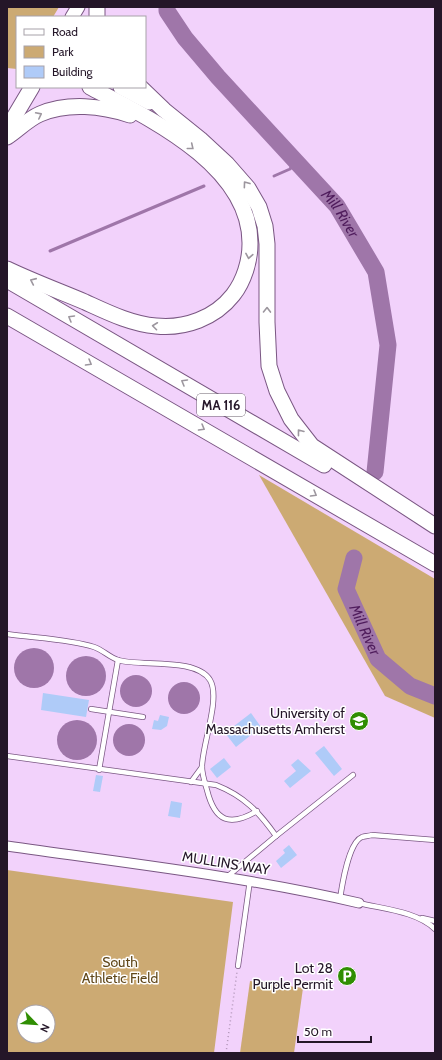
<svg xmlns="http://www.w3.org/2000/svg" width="442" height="1060" font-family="Cabin,sans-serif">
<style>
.green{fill:#ccaa73;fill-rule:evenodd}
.water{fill:#9f76a9}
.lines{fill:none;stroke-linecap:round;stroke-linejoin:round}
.stream{stroke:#9f76a9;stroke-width:3}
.river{stroke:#9f76a9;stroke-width:17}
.building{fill:#afcbf8}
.lane-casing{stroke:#7a5783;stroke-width:6}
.street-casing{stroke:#7a5783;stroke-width:11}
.secondary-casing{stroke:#7a5783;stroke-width:15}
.primary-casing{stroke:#7a5783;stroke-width:17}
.path{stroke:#b095b7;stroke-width:1.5;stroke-dasharray:1 3;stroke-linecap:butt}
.lane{stroke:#fff;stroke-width:4.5}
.street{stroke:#fff;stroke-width:9}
.secondary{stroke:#fff;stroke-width:13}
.primary{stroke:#fff;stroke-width:15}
.oneway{stroke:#9c969e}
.labels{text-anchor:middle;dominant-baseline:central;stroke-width:3;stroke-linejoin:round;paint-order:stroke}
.shield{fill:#fff;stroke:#665c68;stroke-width:1}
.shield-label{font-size:13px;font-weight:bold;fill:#241628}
.poi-label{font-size:14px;fill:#241628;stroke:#fff;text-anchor:end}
.street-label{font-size:14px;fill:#241628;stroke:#fff}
.park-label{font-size:14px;fill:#61481a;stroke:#fff}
.water-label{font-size:15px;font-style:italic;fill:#4f1c5c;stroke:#fff}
</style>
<rect width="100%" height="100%" fill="#f2d2fb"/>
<g class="green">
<path d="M7 7H59L53 17H17V69L7 68Z"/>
<path d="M259 475 435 579V718L385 696Z"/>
<path d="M7 870 233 902 214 1053H7ZM24 1012H48V1036H24Z"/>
<path d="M250 981 303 988 294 1053H240Z"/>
</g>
<g class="water">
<circle cx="34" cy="668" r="20"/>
<circle cx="86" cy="676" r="20"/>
<circle cx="136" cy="691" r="16"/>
<circle cx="184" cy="698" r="16"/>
<circle cx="77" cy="740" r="20"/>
<circle cx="129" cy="740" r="16"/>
</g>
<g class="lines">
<g class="stream">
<path d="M274 176 290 169 296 161"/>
<path d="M50 251 204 186"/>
</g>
<g class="river">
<path id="s1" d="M167 7V11L185 38 218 77 337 206 376 272 388 345 375 472"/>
<path id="s2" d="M354 558 346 589 378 659 410 686 435 696"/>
</g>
</g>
<g class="building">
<path d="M43 693 89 700 86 717 41 710Z"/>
<path d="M251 713 261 727 236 747 225 733Z"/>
<path d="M160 715 169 717 167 726 161 730 152 729 154 720 158 721Z"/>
<path d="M324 746 342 769 334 776 315 753Z"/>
<path d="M224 758 231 767 217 778 210 769Z"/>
<path d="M298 759 311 771 290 788 284 781 296 771 291 765Z"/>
<path d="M96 775 103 776 100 792 93 791Z"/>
<path d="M171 801 182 803 180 818 168 816Z"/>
<path d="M289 845 297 855 281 868 276 861 285 853 283 850Z"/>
</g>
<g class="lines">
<defs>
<g id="lane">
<path d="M7 634C34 638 69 639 94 647 103 650 109 657 118 660 140 667 196 657 210 680 221 698 202 745 202 767 202 774 205 783 207 790 215 822 230 827 257 811"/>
<path d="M91 709 143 717"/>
<path d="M7 756 216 785C244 796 259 812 276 836"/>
<path d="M99 770 118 660"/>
<path d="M191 782 202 767"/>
<path d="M228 876 276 836 353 775"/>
<path d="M340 899C342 885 349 842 362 837 365 836 369 836 372 835L435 840"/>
<path d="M359 903C383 909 416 911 435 929"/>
<path d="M422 918 435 921"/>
<path d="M238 966 250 880"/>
</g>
<path id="street" d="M7 846C125 863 243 876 359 903"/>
<path id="secondary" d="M72 17 78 7"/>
<g id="primary">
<path d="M97 7V17"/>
<path d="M121 87 149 102"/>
<path d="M140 87 164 110 200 139 227 164 248 188 259 207 265 226 267 244V322L269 366 277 391 291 419 312 446 435 526"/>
<path d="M7 129 32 87"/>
<path d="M7 137C18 130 28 119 40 114 68 102 102 106 130 115"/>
<path d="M7 269C32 281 59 291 85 302 107 312 131 324 156 326 185 329 215 318 233 295 244 281 250 261 250 244 251 166 149 118 90 87"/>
<path d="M7 280 324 465"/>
<path d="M7 316 435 564"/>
</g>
</defs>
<use href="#lane" class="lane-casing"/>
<use href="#street" class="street-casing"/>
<use href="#secondary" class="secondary-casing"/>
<use href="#primary" class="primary-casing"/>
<path class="path" d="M226 1053 237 972"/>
<use href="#lane" class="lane"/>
<use href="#street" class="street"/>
<use href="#secondary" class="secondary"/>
<use href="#primary" class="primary"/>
</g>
<defs><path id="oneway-chevron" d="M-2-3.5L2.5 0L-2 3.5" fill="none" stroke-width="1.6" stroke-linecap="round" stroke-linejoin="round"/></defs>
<g class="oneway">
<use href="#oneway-chevron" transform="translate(39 115) rotate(-27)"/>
<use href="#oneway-chevron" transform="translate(191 147) rotate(39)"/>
<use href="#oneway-chevron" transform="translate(246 184) rotate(-126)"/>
<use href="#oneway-chevron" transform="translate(249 256) rotate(100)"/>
<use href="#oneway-chevron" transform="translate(33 281) rotate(-156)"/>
<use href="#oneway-chevron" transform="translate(267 310) rotate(-89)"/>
<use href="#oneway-chevron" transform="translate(71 318) rotate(-150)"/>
<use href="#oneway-chevron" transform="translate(155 326) rotate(-173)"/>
<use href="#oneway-chevron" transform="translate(89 363) rotate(30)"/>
<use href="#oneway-chevron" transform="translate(184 382) rotate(-150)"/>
<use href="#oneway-chevron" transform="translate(202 428) rotate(30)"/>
<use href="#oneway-chevron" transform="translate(300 432) rotate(-128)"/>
<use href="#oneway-chevron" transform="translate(314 494) rotate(30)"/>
</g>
<defs>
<symbol id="university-disc" viewBox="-11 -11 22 22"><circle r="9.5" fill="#308e03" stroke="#fff"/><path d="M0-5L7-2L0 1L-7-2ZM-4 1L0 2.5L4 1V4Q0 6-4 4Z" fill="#fff"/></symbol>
<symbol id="parking-disc" viewBox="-11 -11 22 22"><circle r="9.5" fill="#308e03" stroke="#fff"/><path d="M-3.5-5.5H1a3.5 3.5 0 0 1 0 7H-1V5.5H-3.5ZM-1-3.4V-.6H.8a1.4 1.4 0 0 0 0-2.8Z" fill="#fff"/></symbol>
</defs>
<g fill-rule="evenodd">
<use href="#university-disc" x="348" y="710" width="22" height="22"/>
<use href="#parking-disc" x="336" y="965" width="22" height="22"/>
</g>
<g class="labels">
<rect class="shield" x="197" y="394" width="48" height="22" rx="3"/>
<g class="shield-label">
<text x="221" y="405">MA 116</text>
</g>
<g class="poi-label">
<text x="345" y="713">University of<tspan x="345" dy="16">Massachusetts Amherst</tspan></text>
<text x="333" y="968">Lot 28<tspan x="333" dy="16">Purple Permit</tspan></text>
</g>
<g class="street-label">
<text transform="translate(226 863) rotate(9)">MULLINS WAY</text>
</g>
<g class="park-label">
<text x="120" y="962">South<tspan x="120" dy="16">Athletic Field</tspan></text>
</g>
<g class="water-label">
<text stroke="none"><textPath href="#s1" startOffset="271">Mill River</textPath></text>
<text stroke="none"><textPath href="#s2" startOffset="77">Mill River</textPath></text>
</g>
</g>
<rect width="442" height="1060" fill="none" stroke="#241628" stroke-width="16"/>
<rect x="16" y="16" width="130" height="72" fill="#ffffff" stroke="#a7a2a9"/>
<rect x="24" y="29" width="20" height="6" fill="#ffffff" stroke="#a7a2a9"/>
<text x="52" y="36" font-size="12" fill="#241628">Road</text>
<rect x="24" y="46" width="20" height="12" fill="#ccaa73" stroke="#a7a2a9"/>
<text x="52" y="56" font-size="12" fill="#241628">Park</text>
<rect x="24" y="66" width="20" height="12" fill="#afcbf8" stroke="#a7a2a9"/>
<text x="52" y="76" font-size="12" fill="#241628">Building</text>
<g transform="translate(36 1024) rotate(115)"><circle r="19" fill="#ffffff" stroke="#a7a2a9"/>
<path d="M0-3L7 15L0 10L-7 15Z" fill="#308e03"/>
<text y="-6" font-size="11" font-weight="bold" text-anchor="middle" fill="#241628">N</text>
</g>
<path d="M298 1036v6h73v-6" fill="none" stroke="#241628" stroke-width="2"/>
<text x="304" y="1036" font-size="12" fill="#241628" stroke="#ffffff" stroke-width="3" paint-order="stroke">50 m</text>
</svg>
